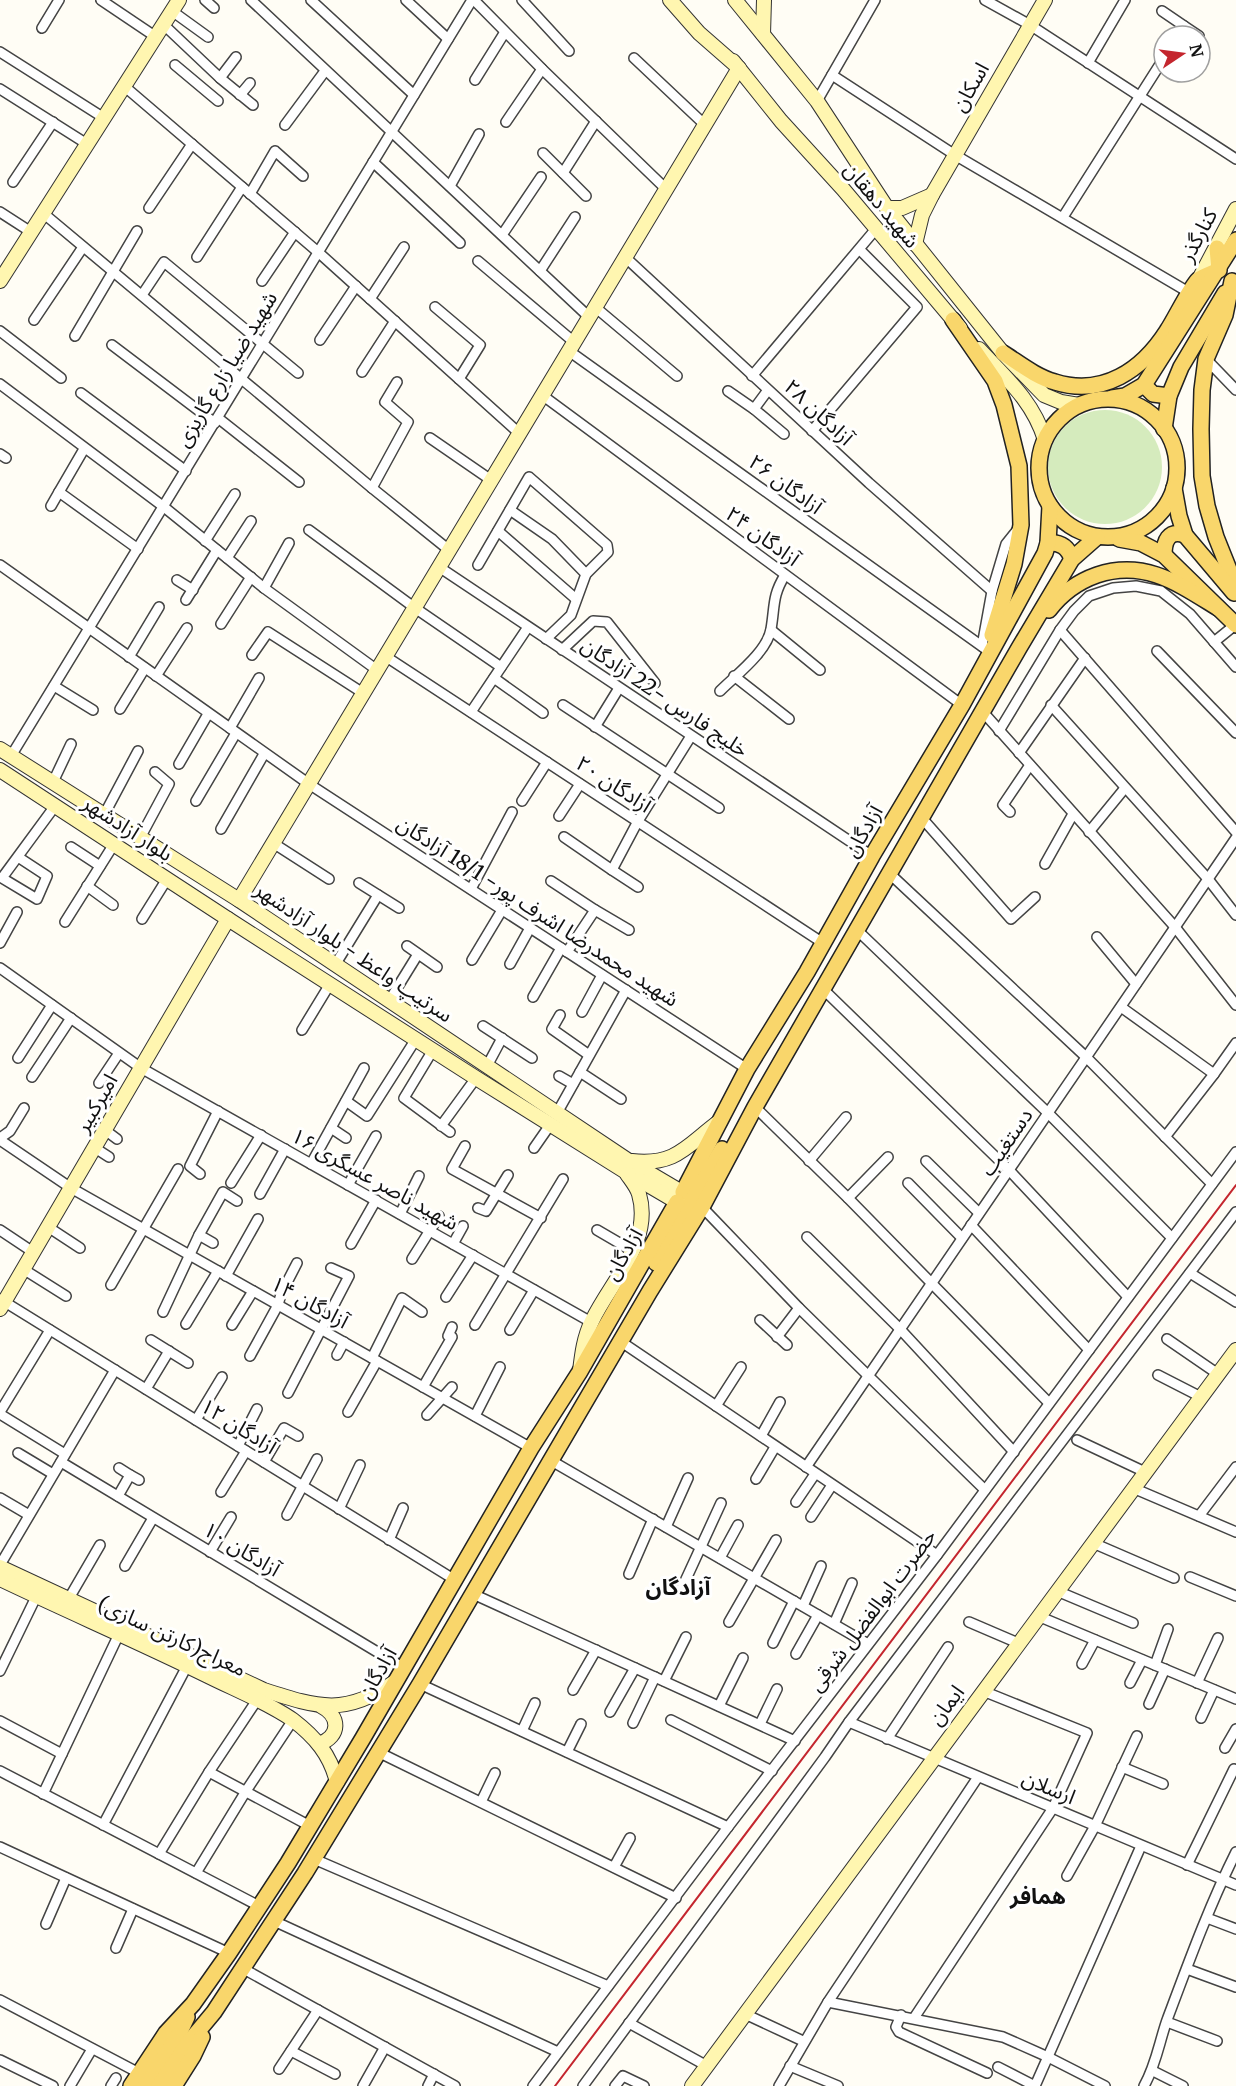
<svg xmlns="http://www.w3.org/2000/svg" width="1236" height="2086" font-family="Merriweather,'Noto Sans Arabic',serif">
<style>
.green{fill:#d5ebbd}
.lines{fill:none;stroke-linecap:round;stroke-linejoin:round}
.street-casing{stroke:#444;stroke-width:12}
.secondary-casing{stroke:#333;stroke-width:16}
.primary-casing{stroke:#222;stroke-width:18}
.street{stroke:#fff;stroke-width:9}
.secondary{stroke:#fff6b0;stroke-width:14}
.primary{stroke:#f9d66b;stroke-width:15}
.rail{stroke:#c4262e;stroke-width:2}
.labels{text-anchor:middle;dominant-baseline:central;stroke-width:6;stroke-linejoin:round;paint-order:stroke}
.street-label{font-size:21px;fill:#111;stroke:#fff}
.neighbourhood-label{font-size:22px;font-weight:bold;fill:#111;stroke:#fff}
</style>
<rect width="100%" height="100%" fill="#fffdf5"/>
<circle class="green" cx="1105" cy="467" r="57"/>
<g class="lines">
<defs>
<g id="street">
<path d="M101 0 156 37"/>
<path d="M205 0 214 8"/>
<path d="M251 0 589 317"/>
<path d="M311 0 414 95"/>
<path d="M406 0 448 39"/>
<path d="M474 0 542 69 666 189"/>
<path d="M522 0 569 51"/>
<path d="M985 0 1030 25 1236 159"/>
<path d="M172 11 208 37"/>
<path d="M1162 11 1184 26"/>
<path d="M164 25 220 78 253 105"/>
<path d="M42 28 59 0"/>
<path d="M1177 36 1184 26 1199 36"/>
<path d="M0 52 104 118"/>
<path d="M634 58 704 124"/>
<path d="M1088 63 1125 0"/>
<path d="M175 65 218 101"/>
<path d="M832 75 955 155 1190 293"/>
<path d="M220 78 236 57"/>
<path d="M475 80 505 32"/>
<path d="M124 86 318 252 519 433"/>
<path d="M0 89 87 144"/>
<path d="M240 95 250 83"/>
<path d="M817 101 875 0"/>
<path d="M506 122 542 69"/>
<path d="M285 125 325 71"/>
<path d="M543 153 586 196"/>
<path d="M373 162 460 243"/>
<path d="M563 173 596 121"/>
<path d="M13 182 53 122"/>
<path d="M450 186 479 134"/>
<path d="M250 194 275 151 303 176"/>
<path d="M149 208 192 144"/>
<path d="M0 212 31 232"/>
<path d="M43 213 372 488 449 550"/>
<path d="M1063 217 1164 58"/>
<path d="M502 235 541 177"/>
<path d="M197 257 242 187"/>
<path d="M625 257 869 483 992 591"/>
<path d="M478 261 574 342"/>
<path d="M540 271 575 217"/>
<path d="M262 281 295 232"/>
<path d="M142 295 164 262 298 373"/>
<path d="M370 299 404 247"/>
<path d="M435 307 480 345 459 379"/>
<path d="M595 307 677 376"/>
<path d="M34 320 83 247"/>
<path d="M0 331 61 378"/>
<path d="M75 336 137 231"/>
<path d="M320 340 356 286"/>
<path d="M112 345 215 423"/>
<path d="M569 351 990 652"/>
<path d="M1206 359 1236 390"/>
<path d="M362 372 395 321"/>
<path d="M752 376 875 230"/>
<path d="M0 384 164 507 264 588 377 670"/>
<path d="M768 390 754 409 784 434"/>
<path d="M728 391 754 409"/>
<path d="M81 393 186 471"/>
<path d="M542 395 962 705"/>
<path d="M218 418 299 482"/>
<path d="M812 431 917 307 860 250"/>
<path d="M430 438 491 480"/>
<path d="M84 449 59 492 138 549"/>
<path d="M0 454 6 458"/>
<path d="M372 488 408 422 385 402 397 382"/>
<path d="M51 506 59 492"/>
<path d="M510 510 552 539 586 574"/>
<path d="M309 530 415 608 501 667"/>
<path d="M498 531 576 599"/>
<path d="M205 541 235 494"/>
<path d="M227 558 251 521"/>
<path d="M0 565 309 784 747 1069"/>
<path d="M478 565 529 477 607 545 608 552 586 574 571 615 546 639"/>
<path d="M439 567 872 856"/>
<path d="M177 580 193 590"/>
<path d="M264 588 289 543"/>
<path d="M186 600 217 550"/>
<path d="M221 624 251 577"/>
<path d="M771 630 820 670"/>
<path d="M1060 630 1236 832"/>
<path d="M1214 642 1235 625"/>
<path d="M982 646 992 591 1006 544 1018 529"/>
<path d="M562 650 593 621 607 622 655 683"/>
<path d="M1157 651 1236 733"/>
<path d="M252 655 268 632 363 693"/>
<path d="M385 656 823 943"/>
<path d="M129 657 159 607"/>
<path d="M156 676 187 628"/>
<path d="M734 676 789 719"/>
<path d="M494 678 543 713"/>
<path d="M54 686 93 710"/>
<path d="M720 691C736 675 767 652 771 629 775 606 772 596 785 575"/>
<path d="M563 705 719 808"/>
<path d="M1051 705 1208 879 1236 915"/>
<path d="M120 709 145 668"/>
<path d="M471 712 528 627"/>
<path d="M983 712 1175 927 1236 1005"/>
<path d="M595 727 619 688"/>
<path d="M230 728 259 678"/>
<path d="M999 731 1060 630 1074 611 1089 596 1113 588 1136 586 1161 591 1190 614 1236 667"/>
<path d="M1019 753 1085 658"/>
<path d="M11 756 472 0"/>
<path d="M179 764 208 714"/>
<path d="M53 782 71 744"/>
<path d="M196 801 236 733"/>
<path d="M522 801 547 762"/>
<path d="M1010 812 1003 805 1030 765"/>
<path d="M104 815 138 751"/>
<path d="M559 816 580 784"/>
<path d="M921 817 1011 919 1035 897"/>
<path d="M221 829 264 754"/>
<path d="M1089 832 1125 788"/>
<path d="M564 837 612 870"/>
<path d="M140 838 169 784 155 772"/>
<path d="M273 843 329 879"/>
<path d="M71 847 100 866"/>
<path d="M18 857 47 876 37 899 2 878 55 806"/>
<path d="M1045 864 1073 814"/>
<path d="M889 873 1086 1057 1212 1184"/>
<path d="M551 881 595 910"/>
<path d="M359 883 399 908"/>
<path d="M87 886 113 905"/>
<path d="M638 887 612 870 638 821 691 736"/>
<path d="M471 889 512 812"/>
<path d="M142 919 167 879"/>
<path d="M65 922 114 844"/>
<path d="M857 930 1048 1113 1172 1238"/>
<path d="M1097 937 1136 984"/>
<path d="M0 943 17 912"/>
<path d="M407 946 437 967"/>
<path d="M567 952 595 910 629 930"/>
<path d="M472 960 502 910"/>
<path d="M510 964 530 928"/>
<path d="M335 965 378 895"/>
<path d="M0 968 141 1068 591 1322"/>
<path d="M823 989 1009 1170 1128 1297"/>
<path d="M533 997 561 948"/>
<path d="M389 1001 418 954"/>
<path d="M1121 1007 1214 1074 1165 1137"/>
<path d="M582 1012 602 975"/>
<path d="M560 1015 552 1029 589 1055"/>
<path d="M483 1026 532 1058"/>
<path d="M302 1030 330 984"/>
<path d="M433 1050 404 1098 450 1132"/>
<path d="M18 1058 52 1005"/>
<path d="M487 1066 502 1038"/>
<path d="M580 1072 621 1099"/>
<path d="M1214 1074 1236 1043"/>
<path d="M559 1076 573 1084"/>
<path d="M32 1077 71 1018"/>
<path d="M99 1083 119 1053"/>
<path d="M346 1101 367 1116 416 1039"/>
<path d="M755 1107 848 1198 1049 1403"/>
<path d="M557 1113 626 990"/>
<path d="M441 1126 476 1078"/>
<path d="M331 1128 346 1138"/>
<path d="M105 1130 117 1139"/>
<path d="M0 1138 10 1131 24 1108"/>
<path d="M0 1140 71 1188 531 1448"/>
<path d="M465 1146 452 1169 541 1218"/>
<path d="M95 1148 109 1157"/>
<path d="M534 1148 550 1125"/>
<path d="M809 1161 846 1117"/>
<path d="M926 1161 979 1213"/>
<path d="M311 1164 364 1068"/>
<path d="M200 1174 190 1166 218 1111"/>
<path d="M231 1183 261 1135"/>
<path d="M908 1183 962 1238"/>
<path d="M348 1185 376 1136"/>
<path d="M260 1194 285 1149"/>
<path d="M848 1198 888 1157"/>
<path d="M702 1207 799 1308 985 1490"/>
<path d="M478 1208 486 1211 508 1175"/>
<path d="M400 1214 419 1176"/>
<path d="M971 1225 1089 1350"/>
<path d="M48 1227 80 1248"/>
<path d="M0 1230 33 1252"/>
<path d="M597 1230 633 1251"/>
<path d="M199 1235 213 1243"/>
<path d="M807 1237 900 1329 1014 1452"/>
<path d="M351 1244 376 1200"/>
<path d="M453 1244 463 1226"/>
<path d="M412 1259 439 1216"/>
<path d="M23 1269 66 1296"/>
<path d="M1190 1273 1236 1302"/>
<path d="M226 1276 258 1219"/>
<path d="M111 1285 178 1169"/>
<path d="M446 1297 473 1255"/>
<path d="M0 1299 455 1580"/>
<path d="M163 1312 199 1235 223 1192 237 1201"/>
<path d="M760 1320 787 1345"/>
<path d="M186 1324 218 1271"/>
<path d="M232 1325 253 1291"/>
<path d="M475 1325 563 1179"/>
<path d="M510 1330 534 1290"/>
<path d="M777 1337 799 1308"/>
<path d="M1167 1339 1218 1374"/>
<path d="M151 1340 188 1363"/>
<path d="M620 1341 937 1555"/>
<path d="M337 1355 344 1342"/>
<path d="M250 1356 278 1305 281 1294 297 1263"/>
<path d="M372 1358 402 1298 422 1312"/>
<path d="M1158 1375 1201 1397"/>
<path d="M423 1387 452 1337 448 1336 452 1327"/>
<path d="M146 1389 169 1351"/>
<path d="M288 1393 349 1276 331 1268"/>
<path d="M716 1406 741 1367"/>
<path d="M0 1412 50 1330"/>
<path d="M348 1412 377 1361"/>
<path d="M0 1414 65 1454"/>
<path d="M427 1415 452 1387"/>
<path d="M475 1416 500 1367"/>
<path d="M196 1420 222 1377"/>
<path d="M761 1436 780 1402"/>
<path d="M1077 1440 1145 1472"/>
<path d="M238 1446 257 1409"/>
<path d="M18 1453 53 1474"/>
<path d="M550 1460 868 1644"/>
<path d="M61 1462 404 1668"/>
<path d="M264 1462 284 1428 298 1436"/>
<path d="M806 1467 1236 838"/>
<path d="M119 1468 130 1475"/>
<path d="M756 1479 775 1447"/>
<path d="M1133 1488 1236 1532"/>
<path d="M221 1492 246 1451"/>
<path d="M118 1496 130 1475 139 1480"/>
<path d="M0 1498 29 1515"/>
<path d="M796 1502 815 1474"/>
<path d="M339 1509 360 1465"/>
<path d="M287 1515 317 1459"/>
<path d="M1199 1516 1236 1467"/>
<path d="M811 1517 832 1485"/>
<path d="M666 1527 688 1478"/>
<path d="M389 1540 403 1508"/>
<path d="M1093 1543 1174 1578"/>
<path d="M210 1552 231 1517"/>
<path d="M720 1558 738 1525"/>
<path d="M0 1565 115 1370"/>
<path d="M125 1566 153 1518"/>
<path d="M629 1574 653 1519"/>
<path d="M1190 1577 1236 1596"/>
<path d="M681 1590 721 1503"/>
<path d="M1057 1591 1133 1623"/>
<path d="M473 1594 795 1741"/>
<path d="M68 1600 100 1545"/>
<path d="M803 1606 821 1566"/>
<path d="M1038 1616 1236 1699"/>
<path d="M729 1622 776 1540"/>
<path d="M969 1622 1018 1643"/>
<path d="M834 1624 852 1583"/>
<path d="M773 1643 794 1601"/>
<path d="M796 1654 818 1615"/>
<path d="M1082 1664 1095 1640"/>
<path d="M1155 1665 1168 1629"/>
<path d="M0 1671 36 1597"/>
<path d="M664 1681 686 1637"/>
<path d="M1130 1683 1142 1660"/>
<path d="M1197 1683 1218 1638"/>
<path d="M420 1684 728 1827"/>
<path d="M573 1690 596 1650"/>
<path d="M1149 1704 1165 1669"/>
<path d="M719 1706 743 1658"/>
<path d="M610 1712 635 1668"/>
<path d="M1201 1718 1214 1690"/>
<path d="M671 1720 772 1771"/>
<path d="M0 1721 62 1754"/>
<path d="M849 1722 1236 1885"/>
<path d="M633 1723 655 1677"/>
<path d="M760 1724 777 1689"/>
<path d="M522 1731 535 1703"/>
<path d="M887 1739 948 1647"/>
<path d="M1225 1748 1236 1729"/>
<path d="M378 1752 676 1898"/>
<path d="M567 1752 581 1724"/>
<path d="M1122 1767 1163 1784"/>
<path d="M0 1771 259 1906"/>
<path d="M209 1772 310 1826"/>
<path d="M43 1794 119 1634"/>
<path d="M481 1802 495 1773"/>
<path d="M103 1825 187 1666"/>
<path d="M0 1847 229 1953"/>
<path d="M159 1854 209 1772 257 1700"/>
<path d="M314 1859 608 1986"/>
<path d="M1187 1865 1234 1769"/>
<path d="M614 1867 630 1838"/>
<path d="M196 1873 246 1791 293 1720"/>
<path d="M1067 1876 1095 1826 1137 1736"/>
<path d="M1207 1918 1236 1929"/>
<path d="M274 1921 558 2052"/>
<path d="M46 1924 66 1878"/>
<path d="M116 1948 133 1909"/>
<path d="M242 1968 455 2086"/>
<path d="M1187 1969 1236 1987"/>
<path d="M0 2000 139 2073"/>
<path d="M828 2002 1003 2037 1048 2057 1105 2086"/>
<path d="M745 2014 803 2041"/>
<path d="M901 2015 896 2027 899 2032 987 2073"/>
<path d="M914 2018 1053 1808 1087 1733 983 1691"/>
<path d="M1167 2022 1217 2041"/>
<path d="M629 2023 707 2066"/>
<path d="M291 2051 335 2074"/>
<path d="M0 2060 53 2086"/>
<path d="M790 2066 838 2086"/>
<path d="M998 2067 1035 2086"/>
<path d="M279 2069 318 2010"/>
<path d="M1153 2071 1183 2086"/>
<path d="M70 2086 92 2049"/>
<path d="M111 2086 116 2078"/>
<path d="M363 2086 385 2047"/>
<path d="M428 2086 434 2074"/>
<path d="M533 2086 728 1827 937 1555 1236 1152"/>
<path d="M583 2086 825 1757 849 1722 1236 1212"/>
<path d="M615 2086 623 2076 644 2086"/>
<path d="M779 2086 828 2002 978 1777"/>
<path d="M1035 2086 1141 1846"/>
<path d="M1144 2086C1156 2065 1159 2043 1167 2020 1188 1964 1209 1906 1236 1852"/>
</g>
<g id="secondary">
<path d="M735 0 817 101 887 208 1003 353 1044 395 1061 402 1079 405"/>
<path d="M763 34 764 0"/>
<path d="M733 61 781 121 843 189 960 328"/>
<path d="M887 208H902L932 195"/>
<path d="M915 244 922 215 932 195 1045 0"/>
<path d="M0 281 179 0"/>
<path d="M1198 281 1236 209"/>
<path d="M979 349C1006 378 1033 401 1045 440"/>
<path d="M0 749 239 900 629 1161 690 1197"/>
<path d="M0 770 228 919 476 1078 626 1172 677 1202 685 1209"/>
<path d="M239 900 739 68 699 33 670 0"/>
<path d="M632 1161C677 1166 687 1145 720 1121"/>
<path d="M0 1309 228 919"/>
<path d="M580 1371C582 1354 584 1337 592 1321 611 1281 653 1242 639 1194 637 1187 631 1180 627 1174"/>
<path d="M0 1567 264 1690C319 1708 346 1716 396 1681"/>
<path d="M0 1579C69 1612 139 1642 208 1676 236 1690 267 1702 293 1720 315 1737 330 1754 337 1782"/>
<path d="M319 1744C341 1736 340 1716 321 1706"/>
<path d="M692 2086 1236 1350"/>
</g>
<g id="primary">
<path d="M1232 281 1225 315 1206 359 1202 390 1201 429 1202 476 1207 506 1216 537 1236 587"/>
<path d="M953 320 995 381 1004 405 1019 466 1021 525 1014 564 992 635"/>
<path d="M1003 353C1019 363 1036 377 1055 382 1103 397 1142 370 1167 331 1174 321 1191 286 1198 280 1204 276 1213 273 1219 270L1217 248"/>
<path d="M1144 385 1153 394 1169 396"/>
<path d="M1112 398 1125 396 1144 385 1236 240"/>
<circle cx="1108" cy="468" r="69"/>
<path d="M1164 429 1169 396 1181 367 1225 293"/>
<path d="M1174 488 1179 516 1185 535 1234 593"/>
<path d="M1119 539 1141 543 1164 555 1236 625"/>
<path d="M1048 543C1060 542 1068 547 1072 559"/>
<path d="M1164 555C1164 542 1168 529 1185 535"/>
<path d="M1049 610C1062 593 1077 582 1097 575 1145 559 1179 584 1218 608"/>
<path d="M683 1192 747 1069 807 972 872 856 962 705 1045 553 1048 543 1050 506"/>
<path d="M656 1263 722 1149"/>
<path d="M131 2086 166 2033 193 2004 229 1953 288 1863 363 1738 531 1448 579 1373 677 1202"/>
<path d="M145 2086 178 2036 187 2017"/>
<path d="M159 2086 189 2042 214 2012 305 1873 420 1684 650 1291 702 1207 755 1107 1019 648 1072 559 1097 537"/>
<path d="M174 2086 193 2056 202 2037"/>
</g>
</defs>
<use href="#street" class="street-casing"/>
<use href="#secondary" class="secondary-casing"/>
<use href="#primary" class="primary-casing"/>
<use href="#street" class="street"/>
<use href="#secondary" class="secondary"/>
<use href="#primary" class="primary"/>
<path class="rail" d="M555 2086 1236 1185"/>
</g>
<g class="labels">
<g class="street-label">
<text transform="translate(970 87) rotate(-60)">اسکان</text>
<text transform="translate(882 205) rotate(50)">شهید دهقان</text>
<text transform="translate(1198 235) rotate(-62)">کنارگذر</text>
<text transform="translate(226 369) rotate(-59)">شهید ضیا زارع گاریزی</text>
<text transform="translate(819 412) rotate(43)">۲۸ آزادگان</text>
<text transform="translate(786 484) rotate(36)">۲۶ آزادگان</text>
<text transform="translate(763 536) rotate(36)">۲۴ آزادگان</text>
<text transform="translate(665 697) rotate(34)">خلیج فارس -22 آزادگان</text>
<text transform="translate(614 784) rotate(33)">۲۰ آزادگان</text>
<text transform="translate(128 828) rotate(33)">بلوار آزادشهر</text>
<text transform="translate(863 831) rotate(-60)">آزادگان</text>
<text transform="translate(538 911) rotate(33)">شهید محمدرضا اشرف پور- 18/1 آزادگان</text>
<text transform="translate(354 952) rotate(34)">سرتیپ واعظ - بلوار آزادشهر</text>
<text transform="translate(96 1103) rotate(-60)">امیرکبیر</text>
<text transform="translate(1006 1142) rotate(-56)">دستغیب</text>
<text transform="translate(375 1179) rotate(29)">۱۶ شهید ناصر عسگری</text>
<text transform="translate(623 1254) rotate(-60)">آزادگان</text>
<text transform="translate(310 1302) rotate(29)">۱۴ آزادگان</text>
<text transform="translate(239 1426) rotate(32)">۱۲ آزادگان</text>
<text transform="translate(242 1549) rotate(31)">۱۰ آزادگان</text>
<text transform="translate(872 1610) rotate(-53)">حضرت ابوالفضل شرقی</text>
<text transform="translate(172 1636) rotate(25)">معراج(کارتن سازی)</text>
<text transform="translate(377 1673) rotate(-60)">آزادگان</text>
<text transform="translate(946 1705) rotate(-53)">ایمان</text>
<text transform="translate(1049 1787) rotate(23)">ارسلان</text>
</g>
<g class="neighbourhood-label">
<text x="678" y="1587">آزادگان</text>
<text x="1038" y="1896">همافر</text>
</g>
</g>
<g transform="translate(1182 54) rotate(77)"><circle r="28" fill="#ffffff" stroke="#a0a0a0" stroke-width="1.5"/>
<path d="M0-4.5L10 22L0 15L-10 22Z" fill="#c4262e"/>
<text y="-9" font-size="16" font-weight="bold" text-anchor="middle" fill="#111111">N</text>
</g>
</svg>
